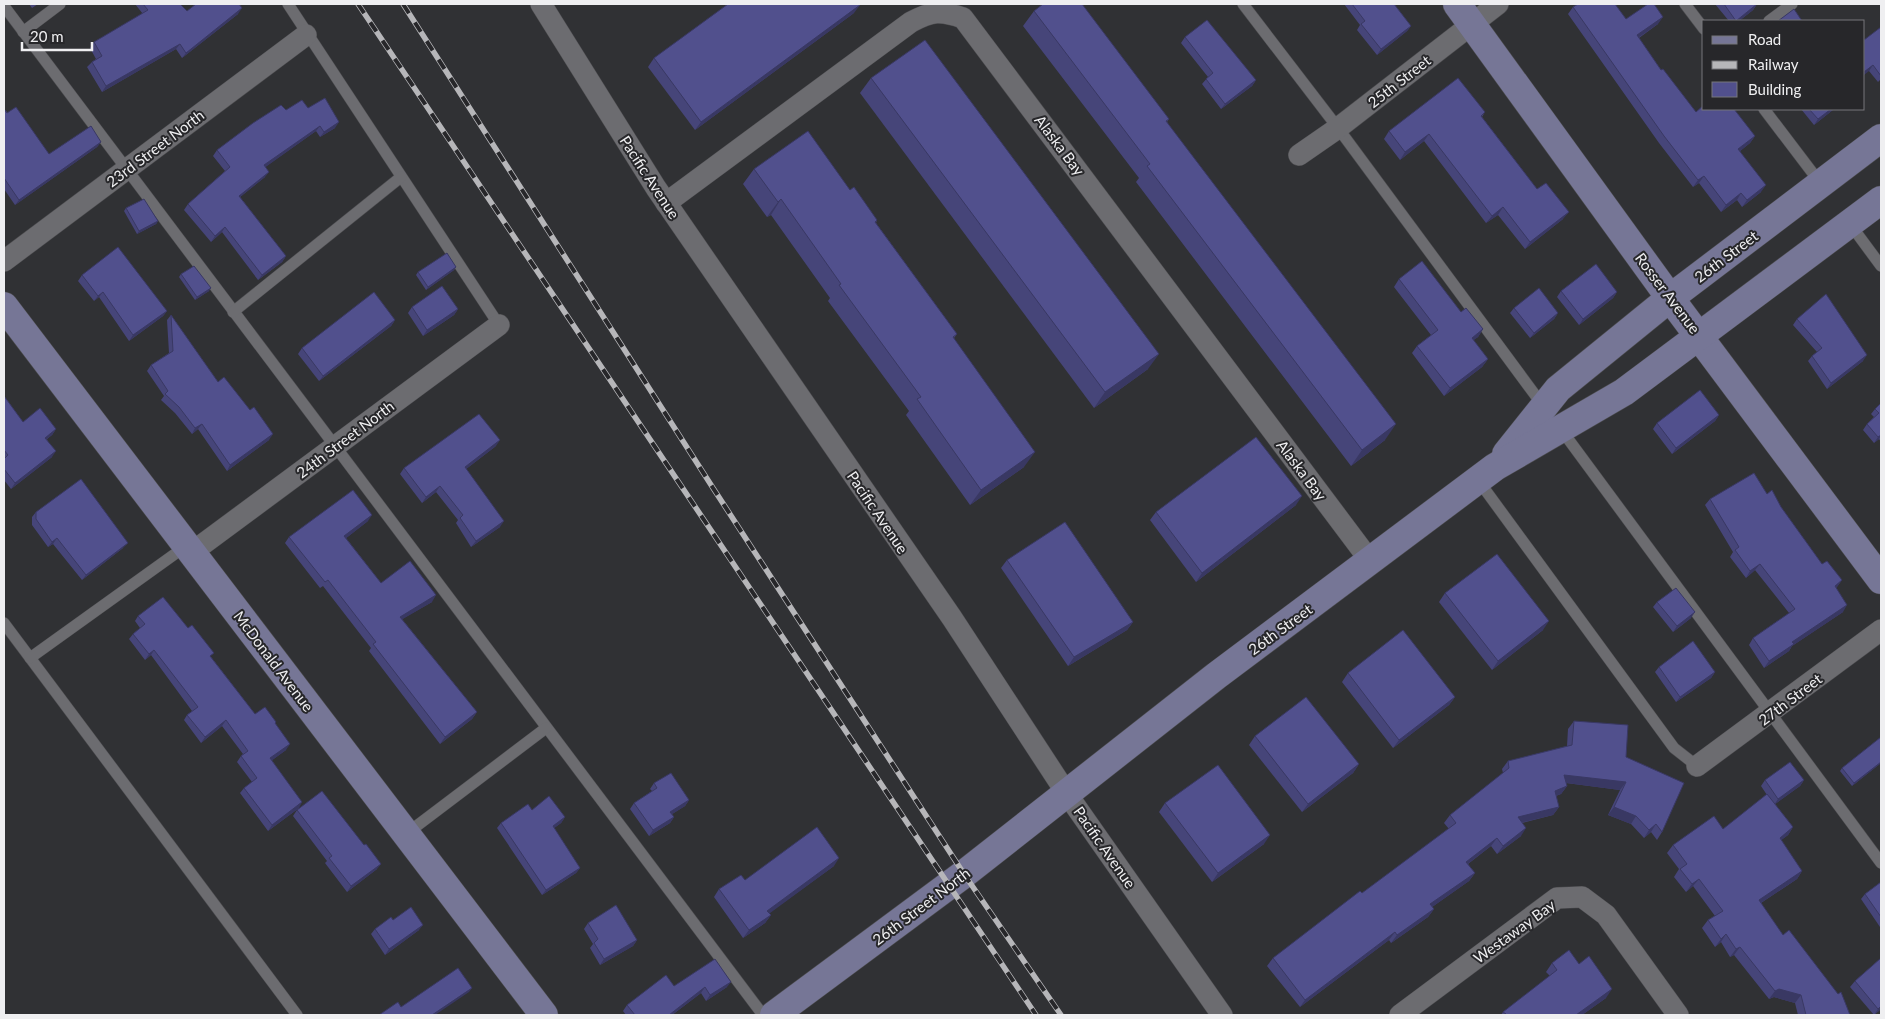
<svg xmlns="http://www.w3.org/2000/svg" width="1885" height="1019" font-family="Lato,sans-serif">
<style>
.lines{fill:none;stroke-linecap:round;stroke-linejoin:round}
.lane-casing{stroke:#4c4c4f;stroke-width:12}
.street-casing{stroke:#4c4c4f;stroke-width:22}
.secondary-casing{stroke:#4c4c4f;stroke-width:29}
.lane{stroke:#6c6c70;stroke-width:11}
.street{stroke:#6c6c70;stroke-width:21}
.secondary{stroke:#767696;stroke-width:28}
.rail-casing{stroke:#b6b6b9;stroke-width:5.5}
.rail{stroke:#27272a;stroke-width:4;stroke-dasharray:11;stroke-linecap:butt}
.wall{fill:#464579}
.shaded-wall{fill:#393863}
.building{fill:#51508d;stroke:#393863}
.labels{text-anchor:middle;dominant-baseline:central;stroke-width:4;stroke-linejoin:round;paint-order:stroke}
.street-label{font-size:15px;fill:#efeff1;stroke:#27272a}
</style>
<rect width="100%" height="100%" fill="#303134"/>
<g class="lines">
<defs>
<g id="lane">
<path d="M288 4 499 325"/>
<path d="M1243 4 1338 128 1544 407"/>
<path d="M1685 4 1704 29"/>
<path d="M4 6 763 1015"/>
<path d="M1769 21 1792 4"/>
<path d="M23 32 60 4"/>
<path d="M1764 109 1821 184"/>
<path d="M1850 224 1881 266"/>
<path d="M233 312 401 177"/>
<path d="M1560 428 1881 863"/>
<path d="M1478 480 1674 748 1697 766"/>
<path d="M4 623 297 1015"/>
<path d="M30 658 186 546"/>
<path d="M406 834 546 728"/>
</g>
<g id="street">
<path d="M541 4 656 188 952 618 1067 794 1222 1015"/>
<path d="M1299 155 1338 128 1498 4"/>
<path d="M666 203 911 22C932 11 940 10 963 18L1371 562"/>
<path d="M4 261 306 35"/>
<path d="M191 553 499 325"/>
<path d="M1697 766 1881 630"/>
<path d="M1400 1015 1557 898 1582 897 1606 915 1678 1015"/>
</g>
<g id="secondary">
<path d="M1457 4 1670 298 1881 580"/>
<path d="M4 306 544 1015"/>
<path d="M1506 454 1558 389 1670 298 1881 138"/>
<path d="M774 1015 964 874 1216 676 1495 467 1624 392 1881 200"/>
</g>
</defs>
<use href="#lane" class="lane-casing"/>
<use href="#street" class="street-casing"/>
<use href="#secondary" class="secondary-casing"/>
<use href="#lane" class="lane"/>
<use href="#street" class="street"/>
<use href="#secondary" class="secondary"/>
<defs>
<g id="rail">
<path d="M358 4 1036 1015"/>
<path d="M403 4 713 488 964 874 1061 1015"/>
</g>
</defs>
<use href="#rail" class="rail-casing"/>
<use href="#rail" class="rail"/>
</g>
<g class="wall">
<path d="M29 4H38L32 8Z"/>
<path d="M135 4H180L187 11 238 14 182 58 176 49 102 92 87 67 92 62 96 59 90 48 94 42 143 14Z"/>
<path d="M1344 4H1394L1411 26 1407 31 1377 55 1357 30 1360 25Z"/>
<path d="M1715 4H1757L1753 10 1739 21H1729Z"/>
<path d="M1573 7 1626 19 1658 24 1639 38 1661 70 1696 112 1755 136 1750 143 1740 151 1761 192 1742 207 1737 200 1721 212 1699 183 1693 187 1659 143 1568 14Z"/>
<path d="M1034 11 1169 119 1167 122 1385 440 1351 466 1136 182 1139 178 1023 26Z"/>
<path d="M854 13 695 130 648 67 654 58Z"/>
<path d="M1881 27V79L1878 82 1869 71Z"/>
<path d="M1185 37 1256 80 1252 86 1221 109 1202 84 1208 77 1181 43Z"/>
<path d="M871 78 1148 369 1094 408 860 93Z"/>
<path d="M308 108 335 128 320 137 316 131 265 167V177L240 197 286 256 282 262 258 280 222 232 211 242 184 210 188 204 225 171 213 156 217 150 286 110Z"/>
<path d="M4 109 49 154 101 142 97 147 15 205 4 189Z"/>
<path d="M1801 109H1834L1814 125Z"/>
<path d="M1485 112 1482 117 1537 189 1563 219 1525 249 1498 215 1486 223 1424 141 1400 160 1384 139 1389 131Z"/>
<path d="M754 169 850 190 877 220 876 223 957 334 954 338 1024 467 970 505 906 415 909 411 828 301 830 298 771 215 767 217 743 184Z"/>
<path d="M126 208 158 221 156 224 137 234 124 211Z"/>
<path d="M456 267 454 270 426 290 416 275 418 272Z"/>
<path d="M181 274 209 291 195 300 179 277Z"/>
<path d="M82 275 167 311 163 316 129 341 99 297 94 301 78 281Z"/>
<path d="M1399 279 1461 312 1483 329 1478 337 1473 340 1488 359 1482 367 1444 396 1412 353 1417 346 1431 335 1394 287Z"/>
<path d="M1561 291 1617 292 1613 298 1579 325 1557 297Z"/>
<path d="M412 307 458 309 454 315 423 336 408 313Z"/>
<path d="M1514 308 1558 313 1554 319 1530 338 1510 313Z"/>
<path d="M171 315 218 382 269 440 227 471 198 429 192 434 175 413 161 400 164 396 147 371 151 365 169 353 167 320Z"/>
<path d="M1797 319 1863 361 1827 389 1808 361 1812 356 1817 352 1793 325Z"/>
<path d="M395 320 391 326 319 381 298 354 302 348Z"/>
<path d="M4 396 23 422 56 429 52 435 47 439 52 457 11 489 4 480Z"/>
<path d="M1881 403V442L1879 439 1874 443 1863 430 1867 424 1874 417 1871 414 1875 409Z"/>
<path d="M1719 415 1715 421 1672 454 1653 429 1657 423Z"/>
<path d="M496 446 466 469 500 527 471 547 456 523 458 520 436 492 422 503 400 474 404 468Z"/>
<path d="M1767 494 1781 507 1822 564 1842 580 1836 588 1843 612 1792 646 1789 651 1764 668 1749 645 1753 638 1789 613 1755 570 1746 578 1730 557 1733 552 1705 505 1710 499Z"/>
<path d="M1296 505 1196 582 1150 520 1156 512Z"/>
<path d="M36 512 123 548 82 580 53 544 48 547 32 525V517Z"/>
<path d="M368 521 346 538 381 583 432 602 402 619 477 712 472 719 440 744 369 651 371 648 323 586 320 588 285 543 289 537Z"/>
<path d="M1007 560 1133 622 1127 630 1068 666 1001 568Z"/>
<path d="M1445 593 1543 630 1492 670 1439 602Z"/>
<path d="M1657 602 1691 618 1673 632 1653 607Z"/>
<path d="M138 616 211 657 255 714 276 722 275 724 286 750 272 760 299 808 268 831 240 793 244 788 252 782 237 762 241 756 243 754 222 726 201 743 184 720 187 715 192 711 151 655 145 660 129 639 133 634 140 628 135 621Z"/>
<path d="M1659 667 1715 672 1711 678 1676 702 1655 672Z"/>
<path d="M1348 673 1455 697 1449 705 1393 748 1342 682Z"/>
<path d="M1574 721 1626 757 1662 832 1657 840 1651 832 1644 838 1631 824 1608 815 1620 790 1566 783 1567 786 1561 794 1556 796 1559 807 1553 815 1522 823 1521 836 1497 854 1491 846 1468 864 1475 873 1469 881 1432 907 1434 909 1428 917 1391 943 1389 940 1300 1007 1267 966 1273 958 1362 893 1449 829 1444 823 1450 815 1503 773 1502 769 1508 761 1567 746 1568 729Z"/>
<path d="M1255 736 1359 764 1353 773 1302 812 1249 745Z"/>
<path d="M1881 737V763L1852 786 1840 771 1842 768Z"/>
<path d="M1765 780H1804L1800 786 1775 804 1793 827 1788 835 1781 840 1802 871 1797 879 1761 903 1783 935 1850 1015H1798L1795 1003 1774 997 1769 999 1734 955 1730 957 1721 942 1715 947 1702 928 1708 920 1715 916 1693 886 1686 892 1674 877 1679 869 1667 853 1673 845 1723 829 1767 795 1761 786Z"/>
<path d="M654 783 689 800 685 806 672 814 674 817 670 823 649 836 630 809 634 803 652 791 650 789Z"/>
<path d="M1165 803 1264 844 1212 882 1159 812Z"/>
<path d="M297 810 377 869 347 892 325 863 327 861 293 816Z"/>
<path d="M532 810 565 817 561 823 554 828 580 868 576 873 542 895 497 828 501 823Z"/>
<path d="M834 866 769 913 771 915 765 923 743 938 714 897 719 889 745 880Z"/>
<path d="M1881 882V926L1880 927 1861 899 1865 894Z"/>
<path d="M393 920 419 930 385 955 371 934 375 929Z"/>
<path d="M588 923 637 940 633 946 600 965 590 948 593 944 584 929Z"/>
<path d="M1881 958V1009L1874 1015 1850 987 1855 981Z"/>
<path d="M1552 963 1606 998 1582 1015H1501L1503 1012 1550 976 1546 972Z"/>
<path d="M674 986 727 987 706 1001 701 993 672 1015H626L623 1011 627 1005Z"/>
</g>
<g class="shaded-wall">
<path d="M1757 4 1753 10 1739 21H1736Z"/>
<path d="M860 5 854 13 695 130 701 122Z"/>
<path d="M242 8 238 14 182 58 186 53Z"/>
<path d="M1663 17 1658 24 1632 42 1637 35Z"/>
<path d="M1411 26 1407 31 1377 55 1381 49Z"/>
<path d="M180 44 176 49 102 92 106 86Z"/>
<path d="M1873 65 1869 71 1864 75V72Z"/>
<path d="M1256 80 1252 86 1221 109 1225 104Z"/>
<path d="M1831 109H1834L1814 125 1818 119Z"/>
<path d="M339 122 335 128 320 137 324 132Z"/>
<path d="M320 126 316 131 260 171 264 165Z"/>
<path d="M1429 134 1424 141 1400 160 1405 152Z"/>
<path d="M1755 136 1750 143 1734 156 1738 149Z"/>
<path d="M101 142 97 147 15 205 19 200Z"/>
<path d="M269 172 265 177 235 201 239 196Z"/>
<path d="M1704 176 1699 183 1693 187 1698 180Z"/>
<path d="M1766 185 1761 192 1742 207 1747 200Z"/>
<path d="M1741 193 1737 200 1721 212 1726 205Z"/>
<path d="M781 199 771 215 767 217 778 202Z"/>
<path d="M1503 207 1498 215 1486 223 1492 216Z"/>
<path d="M1569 212 1563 219 1525 249 1530 242Z"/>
<path d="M158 221 156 224 137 234 139 231Z"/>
<path d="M225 227 222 232 211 242 215 236Z"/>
<path d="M286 256 282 262 258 280 262 275Z"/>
<path d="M456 267 454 270 426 290 428 287Z"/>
<path d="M211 288 209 291 195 300 197 297Z"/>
<path d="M103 292 99 297 94 301 98 296Z"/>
<path d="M1617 292 1613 298 1579 325 1583 319Z"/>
<path d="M458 309 454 315 423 336 427 330Z"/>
<path d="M167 311 163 316 129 341 133 335Z"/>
<path d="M1558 313 1554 319 1530 338 1534 333Z"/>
<path d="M395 320 391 326 319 381 323 376Z"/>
<path d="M1483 329 1478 337 1466 346 1472 338Z"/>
<path d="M1159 354 1148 369 1094 408 1105 392Z"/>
<path d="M1867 355 1863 361 1827 389 1831 383Z"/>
<path d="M1488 359 1482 367 1444 396 1450 388Z"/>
<path d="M1719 415 1715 421 1672 454 1676 448Z"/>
<path d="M202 424 198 429 192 434 195 428Z"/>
<path d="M1396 424 1385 440 1351 466 1362 450Z"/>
<path d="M56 429 52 435 41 443 45 438Z"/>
<path d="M273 434 269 440 227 471 230 465Z"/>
<path d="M1881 435 1879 439 1874 443 1878 437Z"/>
<path d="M500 440 496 446 461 473 465 467Z"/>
<path d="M56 451 52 457 11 489 15 483Z"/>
<path d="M1035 452 1024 467 970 505 981 490Z"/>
<path d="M440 486 436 492 422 503 426 497Z"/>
<path d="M1302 496 1296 505 1196 582 1202 573Z"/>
<path d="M372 515 368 521 340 543 344 536Z"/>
<path d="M504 521 500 527 471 547 476 541Z"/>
<path d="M57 538 53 544 48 547 52 542Z"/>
<path d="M128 543 123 548 82 580 86 575Z"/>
<path d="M1760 564 1755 570 1746 578 1750 571Z"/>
<path d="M1842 580 1837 587 1830 592 1835 586Z"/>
<path d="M436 595 432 602 396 623 400 617Z"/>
<path d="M1847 605 1843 612 1792 646 1789 651 1764 668 1769 661 1792 642Z"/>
<path d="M1695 612 1691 618 1673 632 1677 626Z"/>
<path d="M1549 621 1543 630 1492 670 1498 661Z"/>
<path d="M1133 622 1127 630 1068 666 1074 657Z"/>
<path d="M154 650 151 655 145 660 149 654Z"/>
<path d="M1715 672 1711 678 1676 702 1680 697Z"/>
<path d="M1455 697 1449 705 1393 748 1399 740Z"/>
<path d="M477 712 472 719 440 744 445 737Z"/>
<path d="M226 720 222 726 201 743 205 737Z"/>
<path d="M290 744 286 750 267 764 270 758Z"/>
<path d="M1881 762V763L1852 786 1854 783Z"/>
<path d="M1359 764 1353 773 1302 812 1308 804Z"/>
<path d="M1564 775 1626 782 1620 790 1559 782Z"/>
<path d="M1804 780 1800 786 1774 805 1778 799Z"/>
<path d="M1567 786 1561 794 1549 798 1555 791Z"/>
<path d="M689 800 685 806 666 818 670 812Z"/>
<path d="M302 802 299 808 268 831 272 825Z"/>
<path d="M1559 807 1553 815 1512 825 1518 817Z"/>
<path d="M1614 807 1636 816 1631 824 1608 815Z"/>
<path d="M565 817 561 823 549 832 553 826Z"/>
<path d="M674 817 670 823 649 836 653 830Z"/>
<path d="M1656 824 1651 832 1644 838 1649 830Z"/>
<path d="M1793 827 1788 835 1774 846 1780 838Z"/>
<path d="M1526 828 1521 836 1497 854 1503 846Z"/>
<path d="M1270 835 1264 844 1212 882 1218 873Z"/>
<path d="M1497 838 1491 846 1461 869 1466 862Z"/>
<path d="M839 858 834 866 762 919 767 911Z"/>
<path d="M381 864 377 869 347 892 351 886Z"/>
<path d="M580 868 576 873 542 895 546 890Z"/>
<path d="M1802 871 1797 879 1753 908 1759 900Z"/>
<path d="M1475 873 1469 881 1425 912 1430 904Z"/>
<path d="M1699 879 1693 886 1686 892 1692 884Z"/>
<path d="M1434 909 1428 917 1391 943 1397 935Z"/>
<path d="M771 915 765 923 743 938 749 930Z"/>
<path d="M423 925 419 930 385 955 389 949Z"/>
<path d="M1395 932 1389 940 1300 1007 1305 1000Z"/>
<path d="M1726 934 1721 942 1715 947 1721 939Z"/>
<path d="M637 940 633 946 600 965 604 959Z"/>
<path d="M1740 947 1734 955 1730 957 1736 949Z"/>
<path d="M731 982 727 987 706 1001 710 995Z"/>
<path d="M705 987 701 993 672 1015H669Z"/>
<path d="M472 988 469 992 435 1015H432Z"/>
<path d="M1612 989 1606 998 1582 1015H1576Z"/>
<path d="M1779 989 1801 995 1795 1003 1774 997 1769 999 1775 991Z"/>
<path d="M1881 1006V1009L1874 1015 1878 1009Z"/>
</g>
<g class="building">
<path d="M143 4H180L187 11 196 4H239L242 8 186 53 180 44 106 86 92 62 102 56 94 42 148 10Z"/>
<path d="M728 4H859L860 5 701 122 654 58Z"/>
<path d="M1043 4H1082L1169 119 1166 121 1396 424 1362 450 1147 166 1150 164 1034 11Z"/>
<path d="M1352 4H1394L1411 26 1381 49 1361 24 1365 21Z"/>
<path d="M1578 4H1615L1626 19 1648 4H1654L1663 17 1637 35 1661 70 1663 69 1696 112 1704 105V109H1734L1755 136 1738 149 1766 185 1747 200 1741 193 1726 205 1704 176 1698 180 1664 136 1573 7Z"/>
<path d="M1724 4H1757L1736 21Z"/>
<path d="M1794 9 1802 21H1778Z"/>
<path d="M1207 20 1256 80 1225 104 1206 79 1213 73 1185 37Z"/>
<path d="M1881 27V76L1873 65 1864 72V40Z"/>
<path d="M925 40 1159 354 1105 392 871 78Z"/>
<path d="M1458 78 1485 112 1481 116 1537 189 1546 183 1569 212 1530 242 1503 207 1492 216 1429 134 1405 152 1389 131Z"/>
<path d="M325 98 339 122 324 132 320 126 264 165 269 172 239 196 286 256 262 275 225 227 215 236 188 204 230 167 217 150 253 123 281 105 286 110 302 100 308 108Z"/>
<path d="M16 107 49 154 91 126 101 142 19 200 4 178V109L7 113Z"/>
<path d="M1809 109H1831L1818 119Z"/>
<path d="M808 131 850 190 854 187 877 220 875 222 957 334 953 337 1035 452 981 490 917 399 921 397 839 285 841 284 781 199 778 202 754 169Z"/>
<path d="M144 199 158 221 139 231 126 208Z"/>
<path d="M118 247 167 311 133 335 103 292 98 296 82 275Z"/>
<path d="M447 253 456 267 428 287 418 272Z"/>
<path d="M1422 261 1461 312 1466 308 1483 329 1472 338 1488 359 1450 388 1417 346 1438 330 1399 279Z"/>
<path d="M1596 264 1617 292 1583 319 1561 291Z"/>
<path d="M194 266 211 288 197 297 181 274Z"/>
<path d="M442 286 458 309 427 330 412 307Z"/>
<path d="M1539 288 1558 313 1534 333 1514 308Z"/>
<path d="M374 292 395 320 323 376 302 348Z"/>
<path d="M1826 294 1867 355 1831 383 1812 356 1822 348 1797 319Z"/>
<path d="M171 315 218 382 224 377 250 410 254 407 273 434 230 465 202 424 195 428 179 407 165 394 168 391 151 365 173 351Z"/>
<path d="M1700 390 1719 415 1676 448 1657 423Z"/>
<path d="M4 396 23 422 40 408 56 429 45 438 56 451 15 483 4 469V459L8 455 4 450Z"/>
<path d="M1881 403V435L1878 437 1867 424 1879 413 1875 409Z"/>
<path d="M479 414 500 440 465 467 504 521 476 541 460 518 463 515 440 486 426 497 404 468Z"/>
<path d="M1256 437 1302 496 1202 573 1156 512Z"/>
<path d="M1754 473 1767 494 1772 490 1781 507 1822 564 1827 561 1842 580 1835 586 1847 605 1792 642 1794 644 1769 661 1753 638 1795 609 1760 564 1750 571 1735 550 1739 547 1710 499Z"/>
<path d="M81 479 128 543 86 575 57 538 52 542 36 519V512Z"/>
<path d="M353 490 372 515 344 536 381 583 410 561 436 595 400 617 477 712 445 737 373 644 376 642 328 580 325 582 289 537Z"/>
<path d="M1065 522 1133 622 1074 657 1007 560Z"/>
<path d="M1497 554 1549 621 1498 661 1445 593Z"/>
<path d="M1676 588 1695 612 1677 626 1657 602Z"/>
<path d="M163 597 188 628 192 625 214 653 210 656 255 714 265 707 276 722 275 723 290 744 270 758 302 802 272 825 244 788 257 778 241 756 248 751 226 720 205 737 187 715 198 707 154 650 149 654 133 634 145 624 138 616Z"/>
<path d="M1403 630 1455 697 1399 740 1348 673Z"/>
<path d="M1693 641 1715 672 1680 697 1659 667Z"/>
<path d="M1306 697 1359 764 1308 804 1255 736Z"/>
<path d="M1574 721 1628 725 1626 757 1684 783 1662 832 1656 824 1649 830 1636 816 1614 807 1626 782 1564 775 1567 786 1555 791 1559 807 1518 817 1526 828 1503 846 1497 838 1466 862 1475 873 1430 904 1434 909 1397 935 1395 932 1305 1000 1273 958 1360 891 1362 893 1456 823 1450 815 1509 768 1508 761 1572 745Z"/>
<path d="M1881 737V762L1854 783 1842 768Z"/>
<path d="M1790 762 1804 780 1778 799 1765 780Z"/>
<path d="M1218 765 1270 835 1218 873 1165 803Z"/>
<path d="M671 773 689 800 670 812 674 817 653 830 634 803 657 788 654 783Z"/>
<path d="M322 791 364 845 366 844 381 864 351 886 329 858 332 856 297 810Z"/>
<path d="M1767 794 1793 827 1780 838 1802 871 1759 900 1783 935 1789 930 1838 994 1841 992 1850 1015H1806L1801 995 1779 989 1775 991 1740 947 1736 949 1726 934 1721 939 1708 920 1723 911 1699 879 1692 884 1680 869 1687 864 1673 845 1714 816 1723 829Z"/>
<path d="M549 796 565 817 553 826 580 868 546 890 501 823 528 804 532 810Z"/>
<path d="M817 827 839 858 767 911 771 915 749 930 719 889 741 875 745 880Z"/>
<path d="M1881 882V917L1865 894Z"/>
<path d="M616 905 637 940 604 959 594 943 598 939 588 923Z"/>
<path d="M411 907 423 925 389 949 375 929 391 917 393 920Z"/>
<path d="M1569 950 1579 964 1589 956 1612 989 1576 1015H1504L1506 1014 1503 1012 1557 970 1552 963Z"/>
<path d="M1881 958V1006L1878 1009 1855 981Z"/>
<path d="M715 959 731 982 710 995 705 987 669 1015H635L627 1005 666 975 674 986Z"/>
<path d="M458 968 472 988 432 1015H379L398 1002 401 1007Z"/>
</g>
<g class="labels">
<g class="street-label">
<text transform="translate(1399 81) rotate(-38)">25th Street</text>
<text transform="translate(1060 145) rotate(53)">Alaska Bay</text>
<text transform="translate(155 148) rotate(-37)">23rd Street North</text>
<text transform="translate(650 177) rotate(57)">Pacific Avenue</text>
<text transform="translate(1726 256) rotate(-37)">26th Street</text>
<text transform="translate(1668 293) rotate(53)">Rosser Avenue</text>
<text transform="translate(345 439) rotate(-37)">24th Street North</text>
<text transform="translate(1302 470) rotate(53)">Alaska Bay</text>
<text transform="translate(878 512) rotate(56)">Pacific Avenue</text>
<text transform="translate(1280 629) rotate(-36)">26th Street</text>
<text transform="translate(274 661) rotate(53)">McDonald Avenue</text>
<text transform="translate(1790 699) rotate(-37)">27th Street</text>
<text transform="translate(1105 847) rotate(55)">Pacific Avenue</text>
<text transform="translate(921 906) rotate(-37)">26th Street North</text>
<text transform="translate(1514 931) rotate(-36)">Westaway Bay</text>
</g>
</g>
<rect width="1885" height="1019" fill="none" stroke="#efeff1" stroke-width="10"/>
<rect x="1702" y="20" width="162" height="90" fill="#27272a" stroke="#77777a"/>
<rect x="1712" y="36" width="25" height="8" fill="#767696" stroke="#77777a"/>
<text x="1748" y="45" font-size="15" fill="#efeff1">Road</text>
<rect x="1712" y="61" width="25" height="8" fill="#b6b6b9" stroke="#77777a"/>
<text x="1748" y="70" font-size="15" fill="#efeff1">Railway</text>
<rect x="1712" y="82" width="25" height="15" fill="#51508d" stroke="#77777a"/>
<text x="1748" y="95" font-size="15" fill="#efeff1">Building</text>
<path d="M22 42v8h70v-8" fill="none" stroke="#efeff1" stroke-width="2.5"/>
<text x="30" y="42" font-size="15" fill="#efeff1" stroke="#27272a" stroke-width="4" paint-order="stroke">20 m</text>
</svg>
